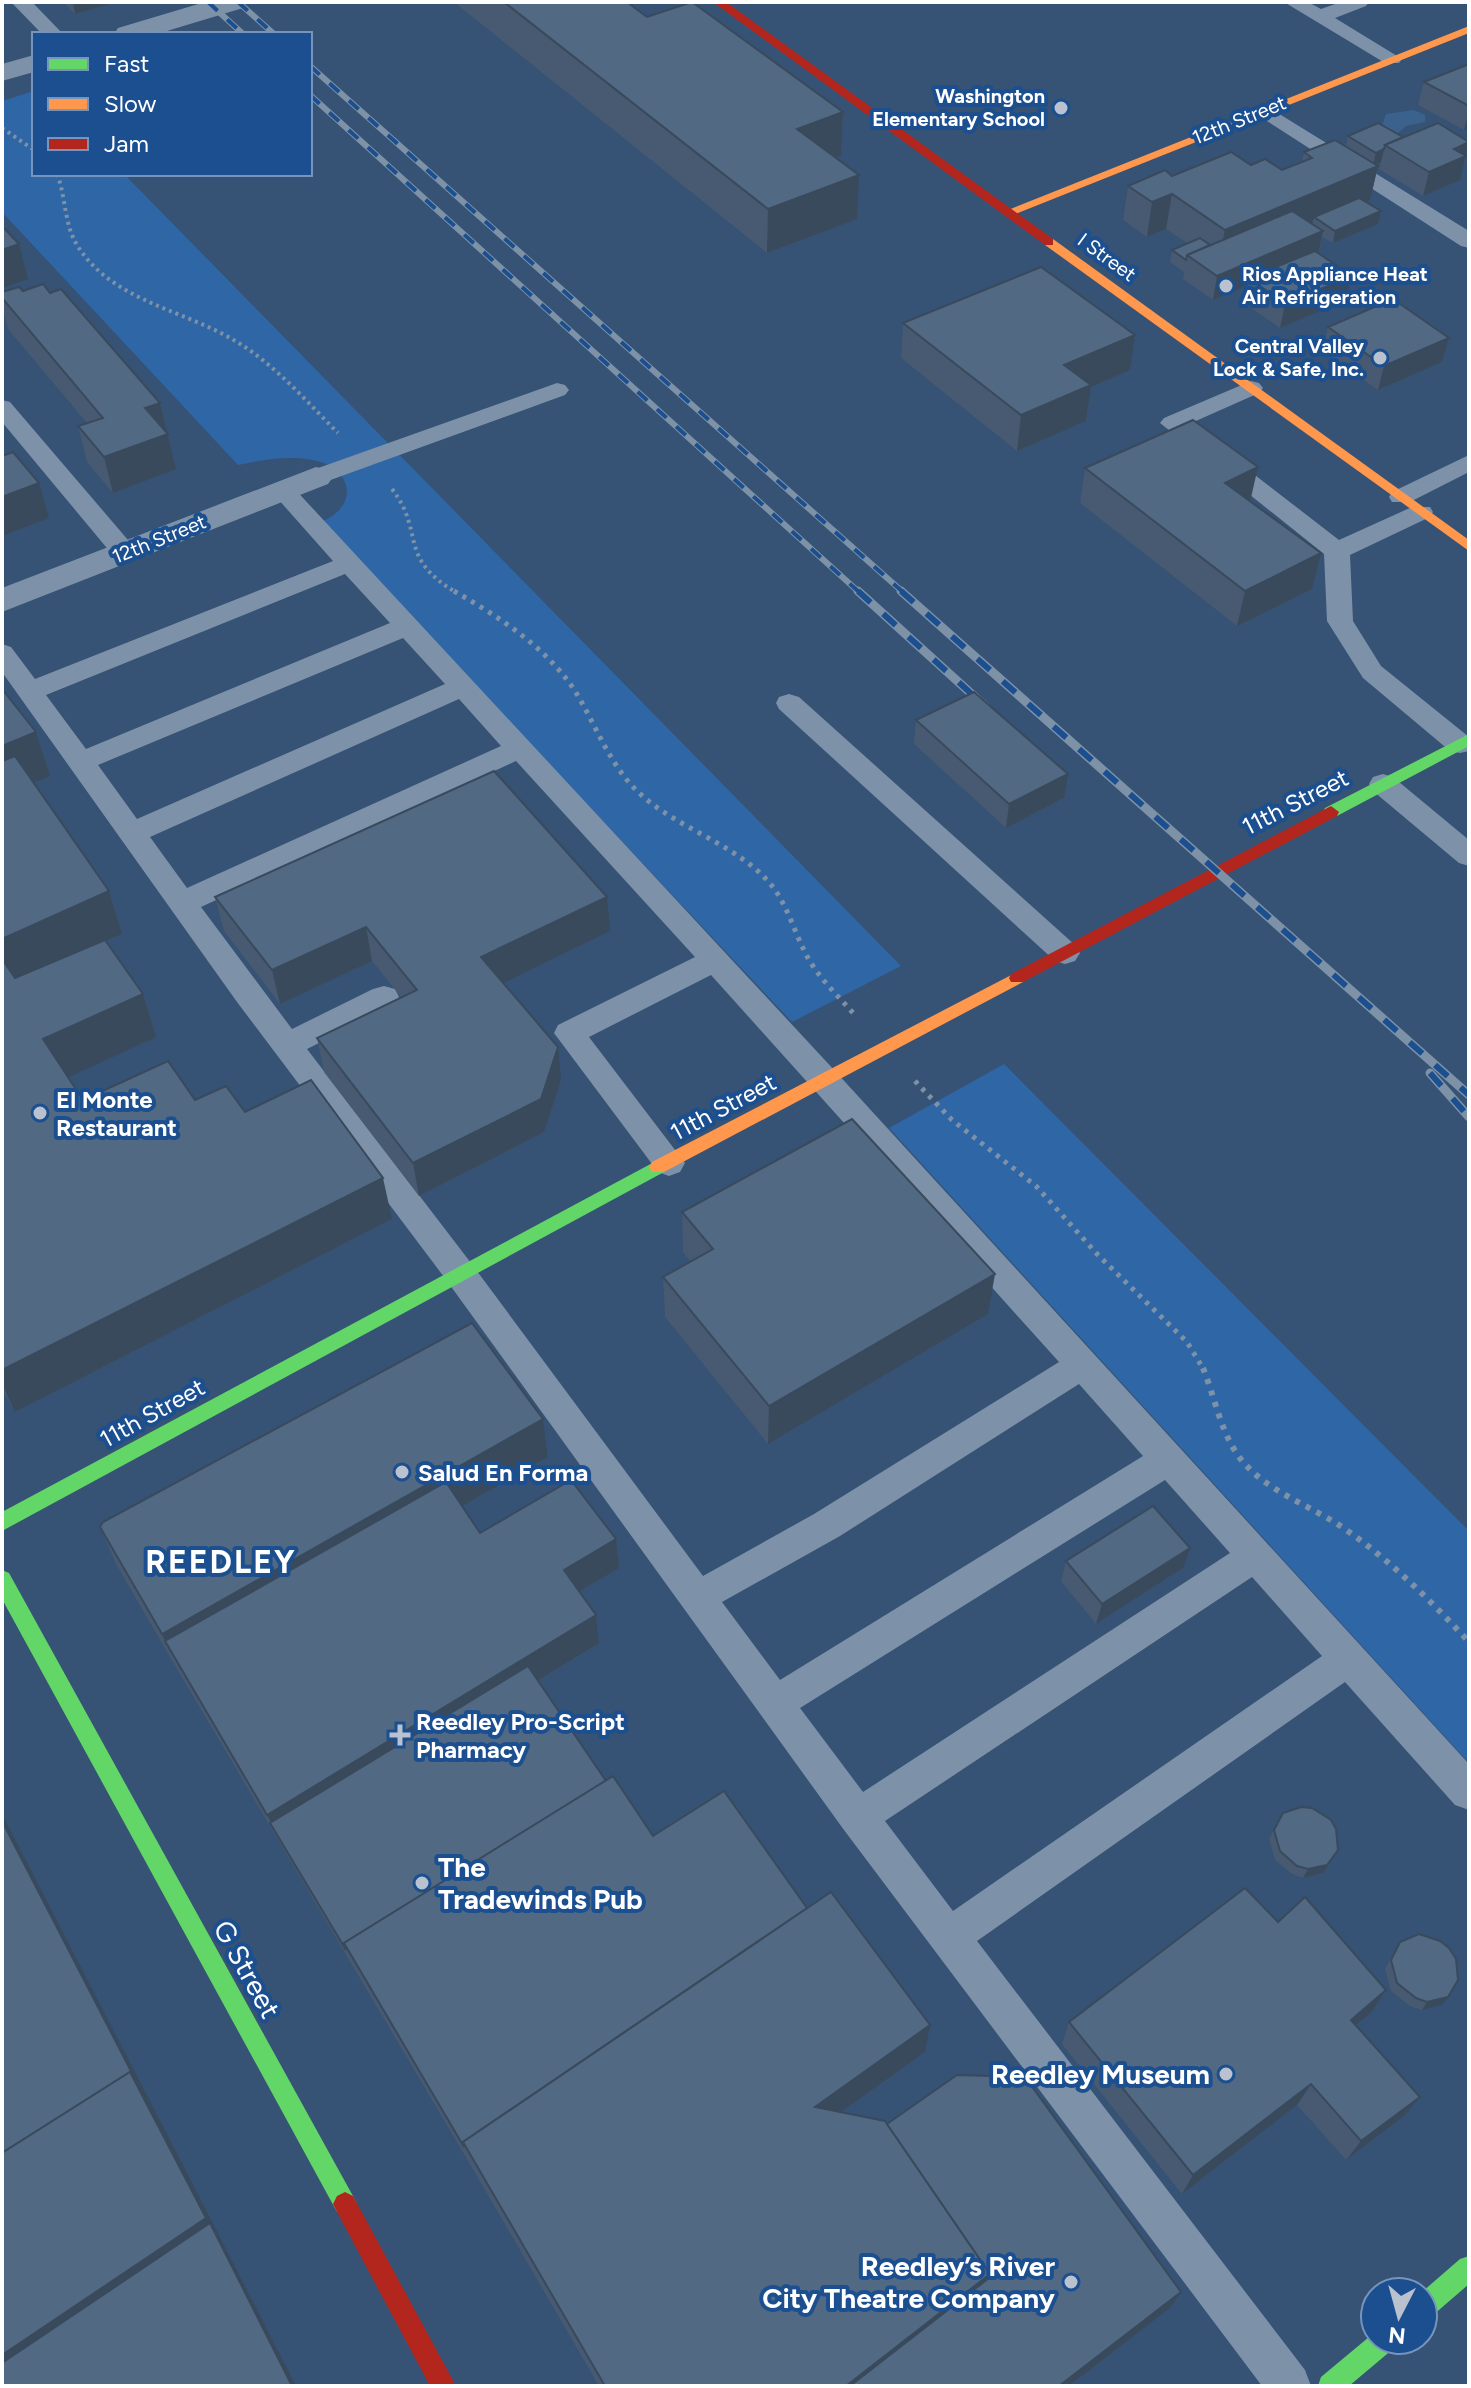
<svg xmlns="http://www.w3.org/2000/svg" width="1471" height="2388" font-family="Figtree,sans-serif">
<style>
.green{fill:#2f66a5}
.water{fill:#3b618d}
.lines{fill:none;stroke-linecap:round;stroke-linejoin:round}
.path-far2{stroke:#7d92a8;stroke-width:4;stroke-dasharray:3 4;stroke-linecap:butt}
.path-far1{stroke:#7d92a8;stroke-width:5;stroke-dasharray:4 6;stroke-linecap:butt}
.path{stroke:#7d92a8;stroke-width:6;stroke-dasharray:5 7;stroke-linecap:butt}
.lane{fill:#7d92a8;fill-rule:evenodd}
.street{fill:#7d92a8;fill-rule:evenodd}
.fast{fill:#63d668;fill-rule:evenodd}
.slow{fill:#ff974d;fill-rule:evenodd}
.jam{fill:#b3261e;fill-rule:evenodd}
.rail-far1-casing{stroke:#7e92a7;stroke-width:6}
.rail-casing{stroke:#7e92a7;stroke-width:9}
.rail-far1{stroke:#1b4f8f;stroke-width:4;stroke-dasharray:13;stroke-linecap:butt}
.rail{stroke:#1b4f8f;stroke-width:6;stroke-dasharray:17;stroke-linecap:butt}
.wall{fill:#475a72}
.shaded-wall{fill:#394a5c}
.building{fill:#526984;stroke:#394a5c;stroke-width:2}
.poi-dot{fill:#b9c2ce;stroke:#1b4f8f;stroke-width:3}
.labels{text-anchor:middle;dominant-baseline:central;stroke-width:8;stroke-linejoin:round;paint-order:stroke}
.far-poi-label{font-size:20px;font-weight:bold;fill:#fff;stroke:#1b4f8f;text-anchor:end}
.far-street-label{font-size:20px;fill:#fff;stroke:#1b4f8f}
.street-label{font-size:24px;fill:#fff;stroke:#1b4f8f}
.poi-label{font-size:24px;font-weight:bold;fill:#fff;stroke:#1b4f8f;text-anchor:start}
.near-poi-label{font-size:28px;font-weight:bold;fill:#fff;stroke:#1b4f8f;text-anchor:end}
.near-street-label{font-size:28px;fill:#fff;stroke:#1b4f8f}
.district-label{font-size:32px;font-weight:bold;letter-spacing:2px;fill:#fff;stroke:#1b4f8f}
</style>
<rect width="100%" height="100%" fill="#365274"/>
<g class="green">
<path d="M34 91V174H124L901 966 792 1022 321 522C360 506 353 468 313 460 288 455 262 460 238 465L2 212V101Z"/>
<path d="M1004 1064 1469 1531V1763L889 1128Z"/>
</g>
<path class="water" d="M1414 110 1425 115V122L1406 126 1397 134 1382 126 1386 114Z"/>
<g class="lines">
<g class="path-far2">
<path d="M2 128 34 150"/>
<path d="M57 174C66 197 64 224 77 245 111 300 180 309 232 339 274 363 305 400 338 433"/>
<path d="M392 489C426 533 396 557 457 593"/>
</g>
<g class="path-far1">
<path d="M454 591C499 617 546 647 575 691 593 720 605 753 627 780 664 825 725 837 765 878 787 900 793 931 808 958 820 979 838 996 854 1014"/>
<path d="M915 1081 952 1120 1036 1186 1098 1255 1187 1342 1204 1370"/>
</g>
<path class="path" d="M1203 1368C1214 1395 1220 1429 1237 1454 1262 1490 1306 1503 1342 1527 1390 1560 1429 1599 1469 1642"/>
<g class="lane">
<path d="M11 2H32L63 34H42Z"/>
<path d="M1284 2H1308L1321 9 1341 2H1369L1366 6 1335 18 1402 59 1399 63H1385Z"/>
<path d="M1263 104 1469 231V248L1461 246 1256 114 1253 110Z"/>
<path d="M1251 381 1259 383 1263 388 1259 393 1189 424 1339 540 1412 507H1430L1433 512 1430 517 1350 555 1353 621 1381 666 1469 737V751L1460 753 1450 751 1363 678 1327 621 1324 554 1160 423 1164 418Z"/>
<path d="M557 383 565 385 569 390 565 395 325 482H307L304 477 307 472Z"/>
<path d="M2 400 10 402 134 547 138 553 134 559H116L2 422Z"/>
<path d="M1469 455V472L1410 502H1392L1389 497 1392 492Z"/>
<path d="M282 482 291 485 836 1072 1469 1764V1810L1455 1805 1345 1682 977 1941 1305 2370 1311 2386H1262L844 1830 447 1281 237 1002 2 672V644L11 647 35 679 333 561 270 490 273 485ZM345 574 390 623 86 749 46 695ZM403 638 445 684 137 819 98 765ZM459 699 501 746 187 888 150 837ZM516 761 695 957 558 1025 554 1033 658 1172 669 1176 680 1172 685 1163 589 1037 711 975 1059 1362 814 1514 703 1576 471 1263 307 1049 395 1005 399 997 395 989 384 986 373 989 292 1029 201 907ZM1079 1384 1143 1456 780 1680 722 1602 840 1536ZM1165 1480 1230 1553 863 1792 800 1708ZM1252 1577 1322 1656 953 1911 885 1821Z"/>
<path d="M789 694 799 697 1075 945 1080 953 1075 961 1065 964 1055 961 779 709 776 703 779 697Z"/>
<path d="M1383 774 1393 777 1469 840V866L1459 863 1373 791 1369 784 1373 777Z"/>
</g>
<g class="street">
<path d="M205 2H247L243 8 157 34H114L118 28Z"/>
<path d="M34 55V72L2 81V64Z"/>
<path d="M316 467 328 470 333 477 328 484 2 612V588Z"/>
</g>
<g class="fast">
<path d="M1469 734V746L1337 816H1325L1323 812 1325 808Z"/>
<path d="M658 1160 664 1162 667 1167 664 1172 2 1531V1512Z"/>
<path d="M2 1570 9 1573 353 2196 357 2204 353 2212 345 2216 337 2212 2 1599Z"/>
<path d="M1469 2256V2284L1432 2316 1423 2319 1422 2292 1460 2259Z"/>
<path d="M1375 2332V2340H1396L1393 2349 1349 2386H1318L1321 2377Z"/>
</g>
<g class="slow">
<path d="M1469 26V33L1013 215 1003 212Z"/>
<path d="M1045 239H1053L1469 540V551L1045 245Z"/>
<path d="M1017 972 1025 978 1023 982 664 1172H652L649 1167 652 1162Z"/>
</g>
<g class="jam">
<path d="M713 2H726L1053 239V245H1045Z"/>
<path d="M1331 806 1339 812 1337 816 1023 982H1011L1009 978 1011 974Z"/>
<path d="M345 2192 353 2196 456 2386H430L337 2212 333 2204 337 2196Z"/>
</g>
<defs>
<g id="rail-far1">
<path d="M208 2 243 34"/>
<path d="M238 2 274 34"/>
<path d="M310 66 904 593"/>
<path d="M310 95 860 593"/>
</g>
<g id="rail">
<path d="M858 591 986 707"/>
<path d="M901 591 1469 1095"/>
<path d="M1430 1073 1469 1117"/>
</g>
</defs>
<use href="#rail-far1" class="rail-far1-casing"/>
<use href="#rail" class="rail-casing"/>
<use href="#rail-far1" class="rail-far1"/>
<use href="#rail" class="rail"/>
</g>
<g class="wall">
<path d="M63 2H116L75 14Z"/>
<path d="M454 2H627L647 17 843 112 841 156 835 158 857 219 767 253Z"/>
<path d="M1469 64V128L1464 130 1418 105 1424 82Z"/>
<path d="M1348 136 1403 137 1469 142 1460 180 1423 196 1379 169 1381 162 1375 164 1378 166 1370 200 1366 202 1381 211 1378 224 1333 243 1322 237 1319 253 1352 276 1346 300 1280 328 1244 303 1248 285 1213 300 1183 279 1184 272 1170 262 1172 250 1187 243 1166 229 1147 237 1123 220 1128 186 1172 176 1251 165 1282 170 1302 162 1304 152 1346 146Z"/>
<path d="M23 291 50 293 160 403 176 469 113 493 87 462 78 426 87 423 8 329 2 307V292Z"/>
<path d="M903 323 1135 335 1130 370 1091 387 1086 421 1017 451 901 358Z"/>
<path d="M1328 327 1449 338 1442 362 1378 390 1323 351Z"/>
<path d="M1085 468 1250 501 1312 589 1237 626 1080 503Z"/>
<path d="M2 689 36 732 50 776 34 783 109 891 122 934 107 942 143 994 156 1037 68 1077 83 1100H195L245 1112 392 1219 15 1412 2 1389Z"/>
<path d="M916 720 1064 798 1006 828 914 744Z"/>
<path d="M215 897 610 931 503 983 561 1080 544 1132 419 1196 324 1072 317 1038 401 997 372 961 280 1004 224 931Z"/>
<path d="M682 1212 988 1314 768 1444 665 1317 663 1277 691 1262 683 1252Z"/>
<path d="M543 1419 548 1457 462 1506 480 1533 616 1539 619 1568 579 1592 596 1615 599 1643 538 1681 606 1781 653 1836 807 1908 925 2052 841 2112 887 2124 1170 2308 1069 2386H599L471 2166 177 1669 116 1564 100 1527Z"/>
<path d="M1066 1561 1183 1568 1096 1624 1061 1581Z"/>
<path d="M1283 1813 1338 1850 1323 1873 1303 1878 1292 1874 1275 1860 1269 1839Z"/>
<path d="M1278 1922 1386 1990 1371 2013 1356 2025 1420 2097 1403 2117 1346 2160 1297 2105 1182 2194 1062 2044 1069 2022Z"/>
<path d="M1400 1942 1448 1997 1442 2005 1422 2010 1410 2006 1391 1991 1385 1969Z"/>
</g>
<g class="shaded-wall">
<path d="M73 2H116L75 14Z"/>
<path d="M1469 110V128L1464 130Z"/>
<path d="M843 112 841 156 796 172 797 129Z"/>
<path d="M1469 142 1460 180 1423 196 1429 172 1454 149Z"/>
<path d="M1384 149 1381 162 1373 165 1376 153Z"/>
<path d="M1378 166 1370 200 1320 221 1314 217 1312 225 1220 252 1225 230Z"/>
<path d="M859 175 857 219 767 253 768 209Z"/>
<path d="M1172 194 1166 229 1147 237 1152 202Z"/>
<path d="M1381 211 1378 224 1333 243 1335 231Z"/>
<path d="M1323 231 1318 255 1249 278 1248 285 1213 300 1217 276Z"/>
<path d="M19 244 28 279 2 288V250Z"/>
<path d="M1352 276 1346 300 1280 328 1285 304Z"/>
<path d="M1135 335 1130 370 1091 387 1086 421 1017 451 1021 415 1064 365Z"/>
<path d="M1449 338 1442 362 1378 390 1384 366Z"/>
<path d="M160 403 176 469 113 493 104 457 145 408Z"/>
<path d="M1258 467 1250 502 1225 483Z"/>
<path d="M39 483 49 518 2 536V497Z"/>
<path d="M1321 553 1312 589 1237 626 1245 591Z"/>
<path d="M36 732 50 776 2 796V746Z"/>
<path d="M1068 774 1064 798 1006 828 1009 804Z"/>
<path d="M109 891 122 934 8 987 2 970V939Z"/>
<path d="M607 897 610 931 485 992 481 957Z"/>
<path d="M366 927 372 961 280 1004 272 970Z"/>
<path d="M143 994 156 1037 58 1082 43 1039Z"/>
<path d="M558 1047 561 1080 544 1132 419 1196 413 1163Z"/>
<path d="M383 1178 392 1219 15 1412 2 1384V1370Z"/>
<path d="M995 1274 988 1314 768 1444 769 1406Z"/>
<path d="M543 1419 548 1457 180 1667 165 1641 177 1669 162 1634Z"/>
<path d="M616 1539 619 1568 567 1599 564 1570Z"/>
<path d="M1190 1548 1183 1568 1096 1624 1102 1604Z"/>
<path d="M596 1615 599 1643 280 1839 267 1815Z"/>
<path d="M2 1814 222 2241 296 2386H2Z"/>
<path d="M1338 1850 1323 1873 1303 1878 1308 1869Z"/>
<path d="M1386 1990 1371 2013 1336 2041 1351 2020Z"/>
<path d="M1448 1997 1442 2005 1422 2010 1427 2002Z"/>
<path d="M930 2025 925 2052 813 2132 815 2107Z"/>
<path d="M1311 2084 1297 2105 1182 2194 1193 2175Z"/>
<path d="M1420 2097 1403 2117 1346 2160 1361 2141Z"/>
<path d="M990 2274 982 2295 866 2386H846Z"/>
<path d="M1181 2292 1170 2308 1069 2386H1059Z"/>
</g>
<g class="building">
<path d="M504 2H627L647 17 692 2 843 112 797 129 859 175 768 209Z"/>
<path d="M1469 64V106L1424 82Z"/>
<path d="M1378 123 1403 137 1385 145 1384 149 1376 153 1348 136Z"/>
<path d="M1438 123 1469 142 1454 149 1466 156 1429 172 1385 145Z"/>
<path d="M1335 140 1378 166 1225 230 1172 194 1152 202 1128 186 1165 170 1172 176 1231 152 1251 165 1265 159 1282 170 1312 158 1304 152Z"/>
<path d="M1359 198 1381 211 1335 231 1314 217Z"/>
<path d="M1292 211 1323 231 1217 276 1187 255Z"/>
<path d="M2 226 19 244 2 250Z"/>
<path d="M1200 238 1210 245 1187 255 1186 260 1172 250Z"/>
<path d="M1315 251 1352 276 1285 304 1249 278Z"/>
<path d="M1041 267 1135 335 1064 365 1091 385 1021 415 903 323Z"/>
<path d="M43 284 50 293 61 289 160 403 145 408 168 434 104 457 78 426 103 418 2 298V292L19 287 23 291Z"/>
<path d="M1393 299 1449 338 1384 366 1328 327Z"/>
<path d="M1193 420 1258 467 1225 483 1321 553 1245 591 1085 468Z"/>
<path d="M13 452 39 483 2 497V456Z"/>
<path d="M2 689 36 732 2 746Z"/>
<path d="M974 692 1068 774 1009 804 916 720Z"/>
<path d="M15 756 109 891 2 939V761Z"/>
<path d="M494 771 607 897 481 957 558 1047 541 1099 413 1163 317 1038 417 990 366 927 272 970 215 897Z"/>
<path d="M105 940 143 994 43 1039 83 1100 168 1061 195 1100 226 1086 245 1112 311 1080 383 1178 2 1370V959L15 978Z"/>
<path d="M852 1119 995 1274 769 1406 663 1277 713 1249 682 1212Z"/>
<path d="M472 1323 543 1419 162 1634 100 1527 103 1522Z"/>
<path d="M571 1480 616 1539 564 1570 596 1615 267 1815 165 1641 446 1482 480 1533Z"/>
<path d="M1153 1506 1190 1548 1102 1604 1066 1561Z"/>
<path d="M528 1666 606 1781 344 1943 346 1950 270 1823Z"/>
<path d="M613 1776 653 1836 724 1791 807 1908 463 2142 464 2147 344 1943Z"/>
<path d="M1301 1807 1312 1808 1331 1820 1336 1829 1338 1850 1327 1865 1308 1869 1297 1866 1280 1851 1274 1830 1283 1813Z"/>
<path d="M2 1821 134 2077 130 2072 2 2153Z"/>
<path d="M1245 1888 1278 1922 1305 1897 1386 1990 1351 2020 1420 2097 1361 2141 1311 2084 1193 2175 1069 2022Z"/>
<path d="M831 1892 930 2025 815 2107 885 2121 990 2274 846 2386H605L463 2142Z"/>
<path d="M1419 1934 1440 1941 1449 1948 1456 1959 1458 1980 1448 1997 1427 2002 1416 1998 1397 1983 1391 1960 1400 1942Z"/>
<path d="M130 2072 206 2218 2 2355V2153Z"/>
<path d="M957 2075 1025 2077 1181 2292 1059 2386H850L989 2278 990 2274 887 2124Z"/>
<path d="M210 2223 292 2386H2V2363Z"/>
</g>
<g class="poi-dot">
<circle cx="1061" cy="108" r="8"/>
<circle cx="1226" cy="286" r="8"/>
<circle cx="1380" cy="358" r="8"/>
<circle cx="40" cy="1113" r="8"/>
<circle cx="402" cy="1472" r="8"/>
<path d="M396 1723h8v8h8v8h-8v8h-8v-8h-8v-8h8z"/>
<circle cx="422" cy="1883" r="8"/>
<circle cx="1226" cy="2074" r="8"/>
<circle cx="1071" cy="2282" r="8"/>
</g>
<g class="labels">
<g class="far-poi-label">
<text x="1045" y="96">Washington<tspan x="1045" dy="23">Elementary School</tspan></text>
<text x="1242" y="274" text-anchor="start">Rios Appliance Heat<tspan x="1242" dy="23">Air Refrigeration</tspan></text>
<text x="1364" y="346">Central Valley<tspan x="1364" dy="23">Lock &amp; Safe, Inc.</tspan></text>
</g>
<g class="far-street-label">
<text transform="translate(1239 120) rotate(-22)">12th Street</text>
<text transform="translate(1107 257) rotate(36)">I Street</text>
<text transform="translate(159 539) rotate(-22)">12th Street</text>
</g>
<g class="street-label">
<text transform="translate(1295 802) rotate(-27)">11th Street</text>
<text transform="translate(723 1107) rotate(-28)">11th Street</text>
<text transform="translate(152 1413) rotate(-29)">11th Street</text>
</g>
<g class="poi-label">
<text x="56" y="1099">El Monte<tspan x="56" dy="28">Restaurant</tspan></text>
<text x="418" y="1472">Salud En Forma</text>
<text x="416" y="1721">Reedley Pro-Script<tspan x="416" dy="28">Pharmacy</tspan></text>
</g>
<g class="near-poi-label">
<text x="438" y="1867" text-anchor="start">The<tspan x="438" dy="32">Tradewinds Pub</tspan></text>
<text x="1210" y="2074">Reedley Museum</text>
<text x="1055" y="2266">Reedley’s River<tspan x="1055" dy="32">City Theatre Company</tspan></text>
</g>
<g class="near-street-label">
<text transform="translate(247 1969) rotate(61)">G Street</text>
</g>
<g class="district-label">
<text x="221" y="1562">REEDLEY</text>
</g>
</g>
<rect width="1471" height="2388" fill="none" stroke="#ffffff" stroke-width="8"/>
<rect x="32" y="32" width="280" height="144" fill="#1b4f8f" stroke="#7695bc" stroke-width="2"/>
<rect x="48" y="58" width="40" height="12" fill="#63d668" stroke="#7695bc" stroke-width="2"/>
<text x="104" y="72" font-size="24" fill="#ffffff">Fast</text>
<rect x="48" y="98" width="40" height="12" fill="#ff974d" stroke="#7695bc" stroke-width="2"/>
<text x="104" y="112" font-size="24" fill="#ffffff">Slow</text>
<rect x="48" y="138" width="40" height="12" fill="#b3261e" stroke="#7695bc" stroke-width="2"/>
<text x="104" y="152" font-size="24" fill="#ffffff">Jam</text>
<g transform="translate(1399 2316) rotate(186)"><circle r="38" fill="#1b4f8f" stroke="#7695bc" stroke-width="2"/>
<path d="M0-6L14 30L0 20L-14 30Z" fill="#b9c2ce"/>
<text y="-12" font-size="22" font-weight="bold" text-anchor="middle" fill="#ffffff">N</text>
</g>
</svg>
